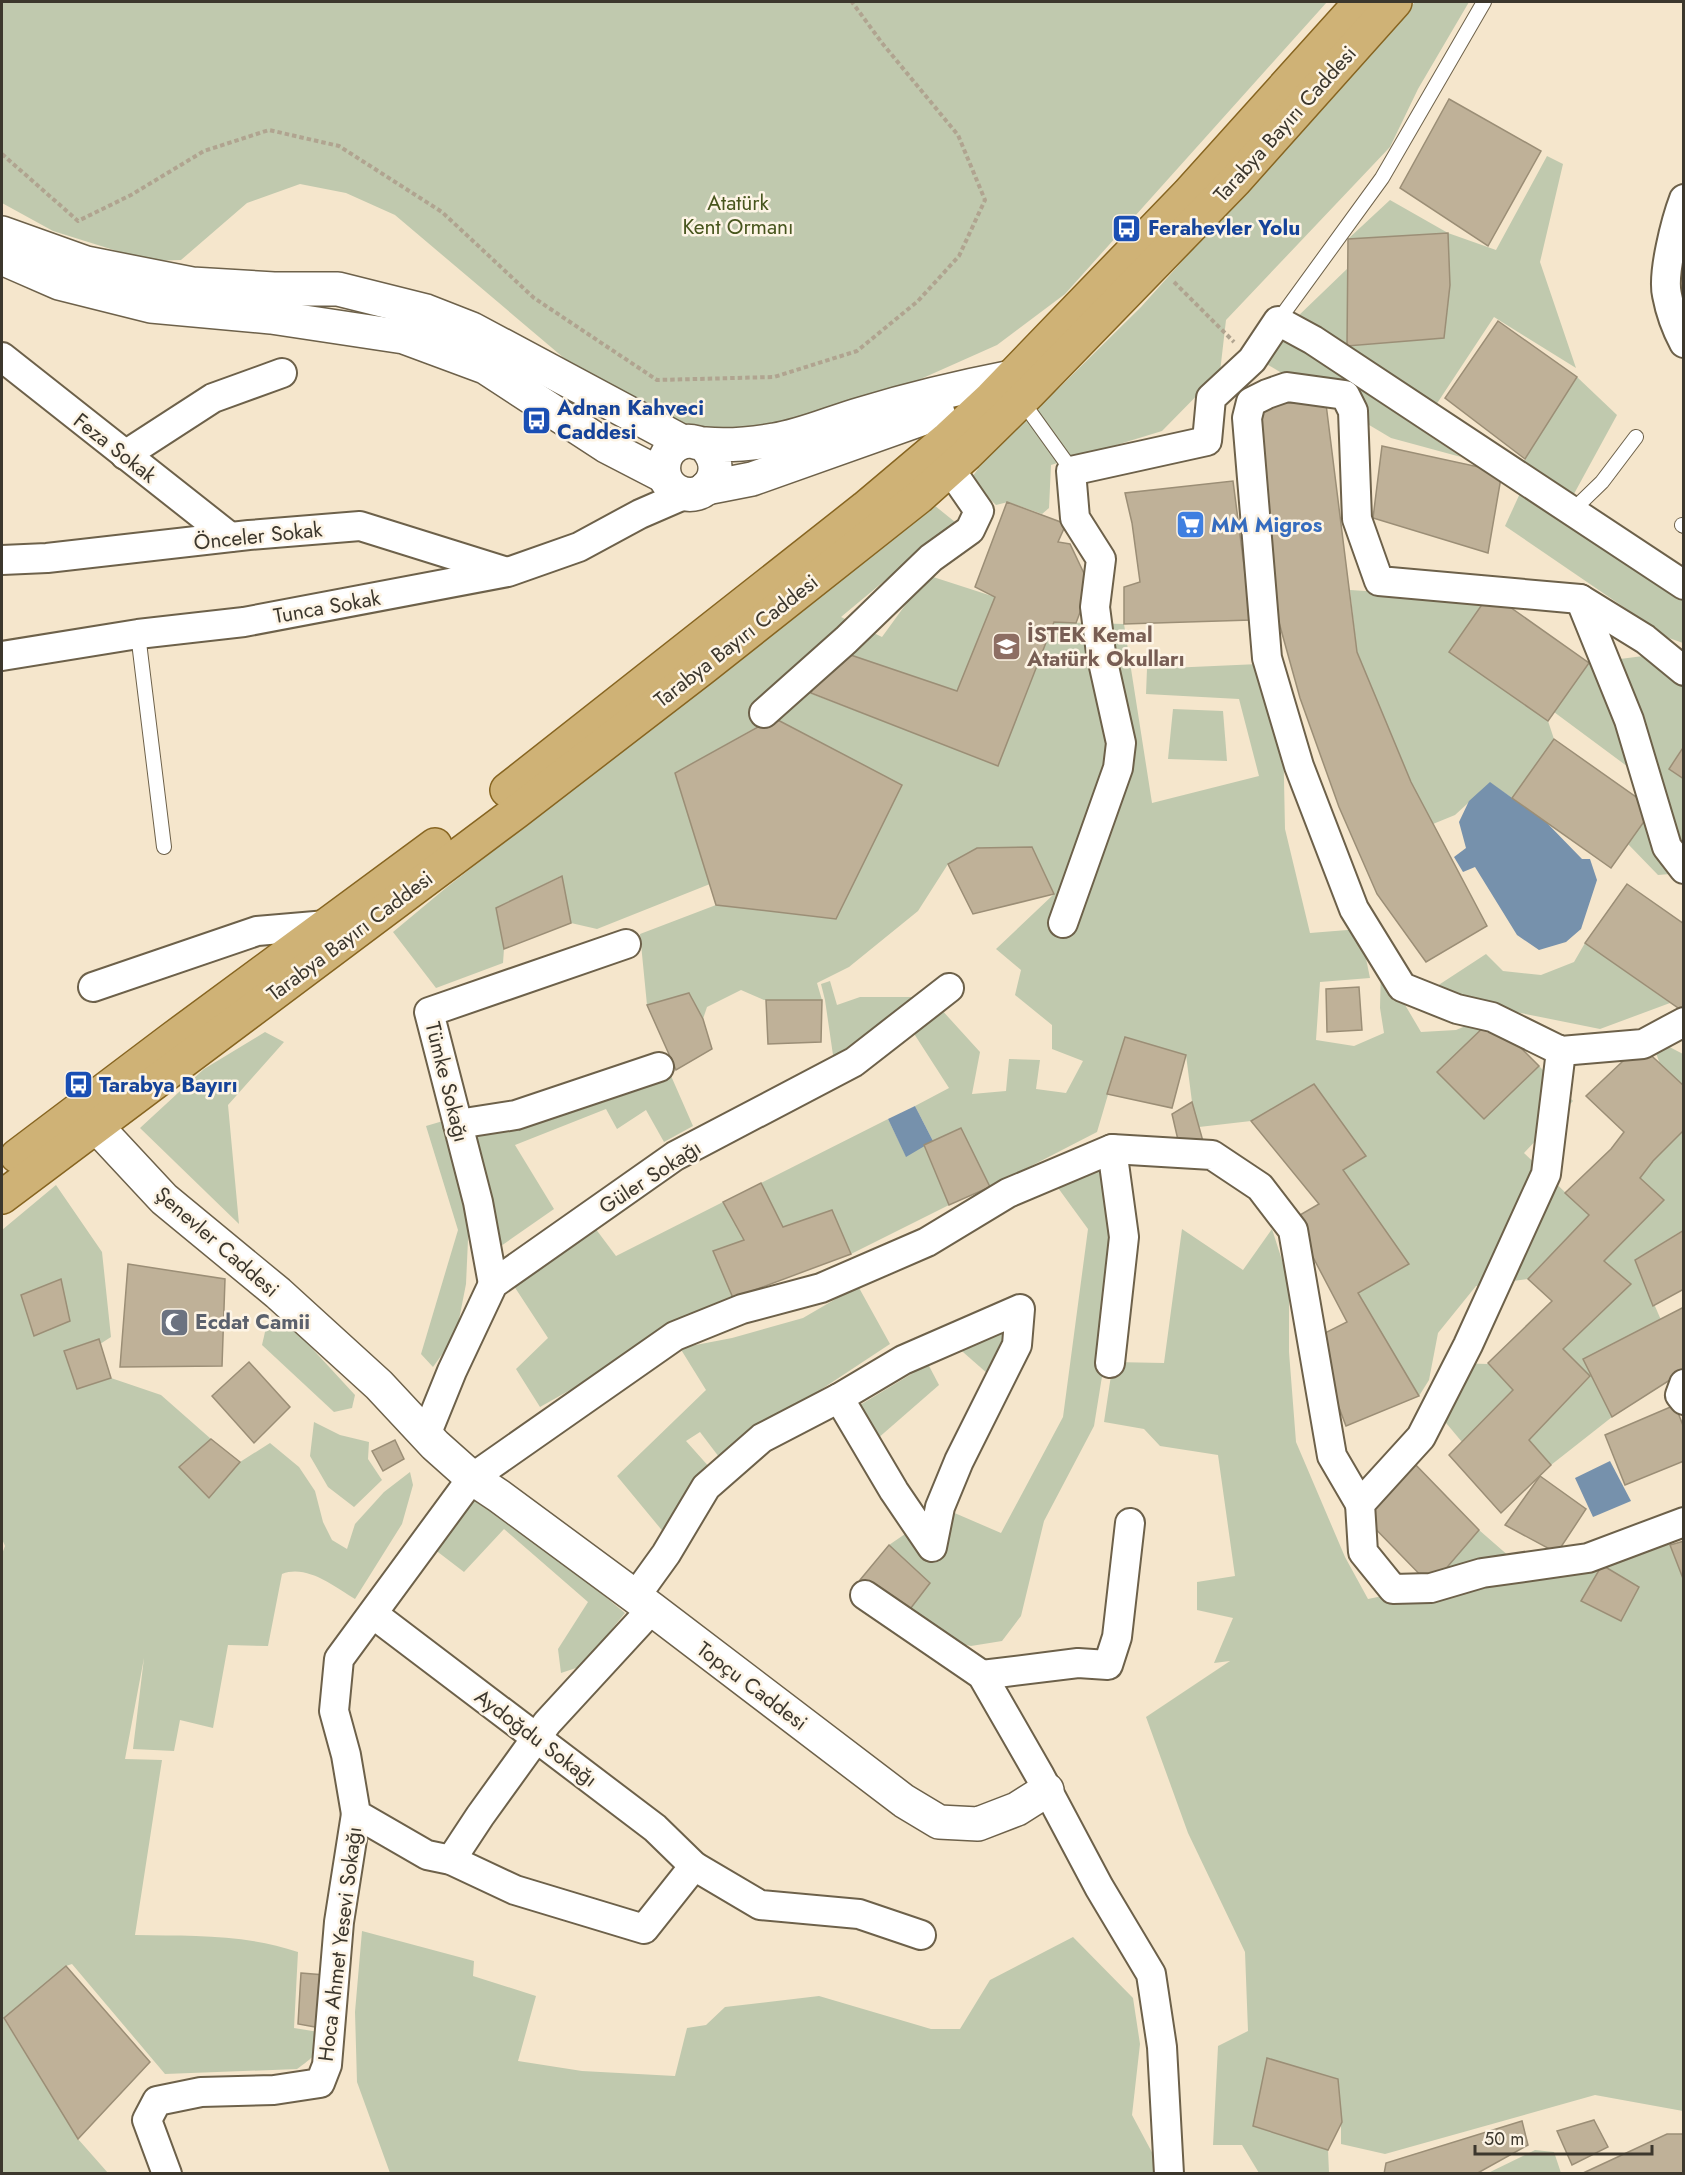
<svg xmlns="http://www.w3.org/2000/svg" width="1685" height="2175" font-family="Jost,sans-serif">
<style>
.green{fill:#c0c9ae;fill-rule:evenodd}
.water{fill:#7691ac}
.building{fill:#bfb198;stroke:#9b8e76;stroke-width:1.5}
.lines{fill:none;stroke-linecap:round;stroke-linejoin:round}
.service-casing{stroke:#6d614a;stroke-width:16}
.minor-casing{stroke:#6d614a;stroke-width:32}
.tertiary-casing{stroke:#6d614a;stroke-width:36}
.secondary-casing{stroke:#6d614a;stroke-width:36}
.primary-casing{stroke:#876521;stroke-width:36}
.path{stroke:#b0a490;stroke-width:4;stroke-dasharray:4.5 3;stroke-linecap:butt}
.service{stroke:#fff;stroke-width:14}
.minor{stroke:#fff;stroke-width:28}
.tertiary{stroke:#fff;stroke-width:33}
.secondary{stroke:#fff;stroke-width:33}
.primary{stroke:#cfb276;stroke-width:33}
.labels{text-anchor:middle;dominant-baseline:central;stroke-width:5;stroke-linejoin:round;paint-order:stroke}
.street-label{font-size:21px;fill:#3c372d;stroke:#fdf4e5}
.park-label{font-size:21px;fill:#47551d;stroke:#fdf4e5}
.transit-label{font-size:21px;font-weight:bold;fill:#164399;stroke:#fdf4e5;text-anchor:start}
.shop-label{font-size:21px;font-weight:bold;fill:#366cbe;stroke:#fdf4e5;text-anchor:start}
.education-label{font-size:21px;font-weight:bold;fill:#785e54;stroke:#fdf4e5;text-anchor:start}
.worship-label{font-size:21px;font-weight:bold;fill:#5b616d;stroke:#fdf4e5;text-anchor:start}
</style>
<rect width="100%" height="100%" fill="#f5e6cc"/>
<g class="green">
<path d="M2 2H1327L1065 294 997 345 896 390 804 424 726 432 657 417 584 375 395 215 346 193 300 184 247 203 181 260 149 261 53 231 2 203Z"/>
<path d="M1415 2H1469L1418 89 1390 147 1226 320 1220 372 1162 431 1051 465 1049 508 1042 514 1008 502 996 505 970 480 1003 434 1060 387 1141 307Z"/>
<path d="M1547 156 1563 164 1540 262 1576 368 1494 317 1432 411 1295 319 1348 268 1347 346 1444 338 1450 285 1348 239 1390 200 1448 233 1496 250Z"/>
<path d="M1277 332 1461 457 1391 438 1260 360Z"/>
<path d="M1577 377 1617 415 1569 503 1521 470 1525 459Z"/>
<path d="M1522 489 1683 596V643L1669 638 1505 526Z"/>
<path d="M929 501 955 522 841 617 882 637 927 575 995 597 957 691 830 648 762 724 675 773 710 884 597 929 571 923 561 876 496 908 504 949 503 963 436 988 393 932 447 887 715 677Z"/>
<path d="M1350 590 1486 599 1449 652 1548 721 1554 739 1512 798 1490 783 1455 815 1433 824 1411 782 1357 652Z"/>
<path d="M1054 622 1124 624 1152 803 1259 776 1239 699 1146 694 1147 669 1259 664 1283 730 1285 829 1310 933 1360 929 1370 978 1320 982 1316 1040 1354 1046 1384 1033 1380 1008 1381 964 1421 1032 1456 1030 1485 1018 1492 1019 1438 1072 1484 1119 1539 1066 1573 1101 1524 1153 1589 1215 1528 1279 1476 1286 1438 1333 1429 1380 1419 1396 1358 1293 1408 1264 1343 1170 1366 1156 1314 1084 1251 1121 1199 1127 1192 1102 1186 1055 1125 1037 1097 1132 990 1187 961 1128 933 1141 915 1106 949 1088 911 1029 940 1008 980 1052 972 1094 1006 1091 1009 1059 1040 1060 1036 1089 1066 1093 1083 1061 1052 1049V1025L1015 995 1021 970 996 949 1054 894 1032 847 977 848 948 864 918 911 849 967 817 983 822 1000H764L741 990 707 1007 703 1019 689 993 647 1005 640 934 716 905 836 919 901 785 774 718 804 691 998 765Z"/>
<path d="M1651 655 1683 683V746L1669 769 1683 779V873L1658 875 1628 844 1651 784 1554 712 1589 663Z"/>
<path d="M1173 709 1223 711 1227 761 1168 759Z"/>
<path d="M1585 943 1670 1003 1600 1029 1471 1003 1434 988 1486 954 1503 971 1541 975 1574 962Z"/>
<path d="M830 981 837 1005 860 997H914L859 1050 833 1055 825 1000 821 984Z"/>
<path d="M265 1032 284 1042 228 1105 239 1224 140 1128 204 1069Z"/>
<path d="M1650 1037 1683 1054V1086L1660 1064Z"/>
<path d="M668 1069 693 1126 664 1142 646 1110 617 1129 606 1109 515 1145 554 1209 501 1246 467 1129Z"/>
<path d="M888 1119 906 1156 924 1145 949 1205 851 1254 832 1211 783 1227 761 1183Z"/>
<path d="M443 1121 469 1218 466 1284 456 1335 433 1367 421 1354 458 1230 426 1126Z"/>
<path d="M1683 1130V1230L1635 1260 1661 1320 1612 1417 1551 1465 1529 1440 1590 1377 1563 1349 1631 1284 1604 1261 1664 1200 1640 1178 1653 1161Z"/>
<path d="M1114 1155 1105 1358 1094 1426 1044 1521 1021 1616 1002 1641 971 1646 934 1638 904 1617 930 1583 889 1545 943 1508 1001 1533 1063 1417 1088 1229 1053 1181Z"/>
<path d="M56 1185 102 1252 111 1337 100 1344 98 1339 64 1351 77 1389 111 1378 161 1395 211 1439 180 1467 209 1498 240 1462 270 1443 299 1467 315 1491 323 1522 332 1540 347 1549 355 1524 384 1492 410 1472 413 1485 402 1524 355 1599C335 1587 307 1564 282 1574L268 1646 228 1645 213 1728 180 1720 174 1751 133 1749 144 1658 125 1759 162 1760 135 1935C190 1936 246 1934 298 1952L294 2028 325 2033C323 2050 311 2059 297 2069L165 2074 72 1964 66 1966 4 2019 78 2139 108 2173H2V1554L5 1546 2 1539V1230ZM61 1279 69 1320 34 1335 21 1295Z"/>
<path d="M723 1202 744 1240 733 1298 540 1407 516 1369 548 1338 512 1283 592 1224 616 1256Z"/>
<path d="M1182 1229 1243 1270 1272 1229 1289 1282V1352L1296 1442 1345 1557 1368 1599 1431 1586 1479 1530 1526 1571 1637 1545H1670L1684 1581 1683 2111 1595 2095 1385 2154 1341 2144V2118L1253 2126 1328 2150 1329 2173H1259L1242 2145H1213L1218 2046 1248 2031 1245 1952 1188 1833 1146 1717 1230 1661 1214 1663 1233 1618 1197 1610V1582L1235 1576 1218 1455 1160 1446 1144 1429 1104 1422 1113 1362 1164 1363ZM1602 1565 1639 1587 1621 1621 1581 1601Z"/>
<path d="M858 1286 890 1344 719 1457 700 1432 686 1441 711 1469 665 1534 617 1476 706 1390 680 1348 732 1338 803 1318Z"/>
<path d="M268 1319 295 1330 355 1395 352 1408 334 1412 262 1345Z"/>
<path d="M1006 1327 1000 1353 988 1374 955 1345Z"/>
<path d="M1453 1363 1488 1364 1513 1390 1462 1442 1431 1405Z"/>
<path d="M928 1364 939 1385 869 1446 850 1411Z"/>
<path d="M314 1422 340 1435 369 1442 368 1459 382 1480 354 1507 328 1487 310 1456Z"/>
<path d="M479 1492 625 1613 582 1666 561 1673 558 1649 588 1602 504 1529 464 1572 434 1549Z"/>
<path d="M362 1931 474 1961 473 1976 536 1996 518 2061 582 2071 675 2076 687 2028 706 2025 725 2007 819 1996 931 2029H960L990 1980 1073 1937 1133 1998 1140 2044 1132 2115 1163 2173H390L357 2082 355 2012Z"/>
<path d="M1535 2150 1554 2152 1561 2173H1488Z"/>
</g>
<g class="water">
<path d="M1490 782 1547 823 1582 859H1590L1597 880 1581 929 1566 942 1539 950 1517 935 1475 867 1463 872 1454 857 1466 848 1459 822 1469 801Z"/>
<path d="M915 1106 933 1141 906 1157 888 1119Z"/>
<path d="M1610 1461 1631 1501 1593 1517 1575 1478Z"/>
</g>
<g class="building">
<path d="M1449 99 1541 151 1488 246 1400 188Z"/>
<path d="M1448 233 1450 285 1444 338 1347 346 1348 239Z"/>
<path d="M1498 321 1577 377 1525 459 1445 398Z"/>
<path d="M1252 402 1326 404 1357 652 1411 782 1487 926 1426 962 1377 894 1339 807 1300 698 1275 608Z"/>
<path d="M1382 446 1502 472 1488 553 1373 518Z"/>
<path d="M1233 481 1251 620 1124 624V587L1140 582 1132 523 1125 493Z"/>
<path d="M1007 502 1066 524 1058 542 1070 544 1090 586 1076 623 1054 622 998 766 811 693 830 648 957 691 995 597 975 587Z"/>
<path d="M1490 593 1589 663 1548 721 1449 652Z"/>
<path d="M774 718 902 785 836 919 716 905 675 773Z"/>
<path d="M1554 739 1653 809 1611 868 1512 798Z"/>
<path d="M1684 746V779L1669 769Z"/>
<path d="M1032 847 1054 894 973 914 948 864 977 848Z"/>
<path d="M562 876 571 923 504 949 496 908Z"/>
<path d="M1627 884 1684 924V1012L1585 943Z"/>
<path d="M1359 987 1362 1030 1327 1032 1326 989Z"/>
<path d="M689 993 703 1019 712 1049 676 1070 647 1005Z"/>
<path d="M766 1000H822L821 1042 768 1044Z"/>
<path d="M1492 1019 1539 1066 1484 1119 1437 1072Z"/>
<path d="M1125 1037 1186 1055 1172 1108 1107 1094Z"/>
<path d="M1640 1045 1684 1086V1130L1653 1161 1640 1178 1664 1200 1604 1261 1631 1284 1563 1349 1590 1376 1529 1440 1551 1465 1501 1513 1449 1455 1513 1390 1488 1363 1552 1301 1528 1279 1589 1215 1565 1193 1611 1149 1624 1132 1586 1096Z"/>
<path d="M1314 1084 1366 1156 1343 1170 1409 1264 1358 1293 1419 1396 1346 1426 1313 1339 1347 1322 1293 1219 1319 1204 1251 1121Z"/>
<path d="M1192 1102 1206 1152 1181 1153 1172 1114Z"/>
<path d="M961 1128 990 1187 949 1205 924 1145Z"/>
<path d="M761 1183 783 1227 832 1210 851 1254 733 1298 713 1251 744 1240 723 1202Z"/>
<path d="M1684 1230V1289L1653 1306 1635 1260Z"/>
<path d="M128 1264 225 1279 222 1366 120 1367Z"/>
<path d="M61 1279 70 1321 34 1336 21 1295Z"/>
<path d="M1684 1307V1371L1612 1417 1583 1359Z"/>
<path d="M99 1339 111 1378 77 1389 64 1351Z"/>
<path d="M249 1362 290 1407 254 1443 212 1396Z"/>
<path d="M1675 1405 1684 1428V1461L1625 1485 1605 1435Z"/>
<path d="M211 1439 240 1462 209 1498 179 1467Z"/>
<path d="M395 1440 404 1459 383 1471 372 1451Z"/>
<path d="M1411 1460 1479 1530 1431 1586 1362 1515Z"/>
<path d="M1540 1476 1586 1509 1557 1553 1505 1525Z"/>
<path d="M1684 1541V1581L1670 1545Z"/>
<path d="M889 1545 930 1583 904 1617 860 1580Z"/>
<path d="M1602 1565 1639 1587 1621 1621 1581 1601Z"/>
<path d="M66 1966 150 2062 78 2139 4 2018Z"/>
<path d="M301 1973 325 1975 321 2028 298 2024Z"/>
<path d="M1267 2058 1338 2079 1342 2122 1328 2150 1253 2126Z"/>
<path d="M1594 2120 1608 2147 1572 2165 1557 2131Z"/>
<path d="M1522 2121 1528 2145 1476 2174H1384L1386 2163Z"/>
<path d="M1667 2134H1684V2174H1581Z"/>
</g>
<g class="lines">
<defs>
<g id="service">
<path d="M1278 321 1382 178 1484 2"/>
<path d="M1022 401 1073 472"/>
<path d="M1571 512 1602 482 1636 437"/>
<path d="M1682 525 1684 526"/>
<path d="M138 634 164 847"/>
</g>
<g id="minor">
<path d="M1684 199C1676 220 1662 274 1667 295 1670 311 1676 328 1684 343"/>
<path d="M2 357 230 537"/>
<path d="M125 455 213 398 282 373"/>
<path d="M2 560 47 558 249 535 360 526 504 571"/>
<path d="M1580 599 1629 720 1667 847 1684 869"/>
<path d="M2 656 138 634 244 622 508 572 579 547 640 514 686 494"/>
<path d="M1684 671 1645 639 1580 599 1379 581 1357 519 1353 411 1345 395 1287 387 1267 394 1251 402 1247 418 1267 658 1299 766 1354 909 1402 987 1457 1009 1492 1017 1561 1051 1643 1044 1684 1022"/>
<path d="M764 713 846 640 931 558 970 530 979 511 950 469"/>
<path d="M1063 923 1118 768 1121 743 1101 653 1095 607 1101 559 1075 518 1071 471 1207 441 1211 398 1252 360 1278 321 1313 340 1684 585"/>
<path d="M93 987 257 931 327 925"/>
<path d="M1561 1051 1546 1174 1468 1345 1421 1437 1360 1504 1363 1552 1393 1589 1431 1588 1482 1573 1588 1558 1684 1522"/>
<path d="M458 1124 516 1115 659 1067"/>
<path d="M493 1284 478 1202 429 1012 626 944"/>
<path d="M1020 1309 1017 1345 959 1461 940 1507 932 1547 894 1491 839 1398 903 1360Z"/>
<path d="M1110 1363 1124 1237 1112 1149"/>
<path d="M1684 1384 1680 1395 1684 1400"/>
<path d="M426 1435 452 1371 493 1284 675 1156 854 1062 949 988"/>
<path d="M865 1595 982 1675 1040 1776 1099 1887 1151 1974 1162 2047 1169 2174"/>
<path d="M635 1597 666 1554 706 1487 762 1438 839 1398"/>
<path d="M373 1614 655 1828 694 1866"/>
<path d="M982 1675 1078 1663 1108 1665 1117 1637 1130 1523"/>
<path d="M451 1860 480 1816 547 1723 652 1609"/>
<path d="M921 1935 859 1914 760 1905 694 1866 644 1929 515 1890 451 1860 427 1855 356 1814 346 1755 334 1711 339 1659 472 1478 675 1336 742 1309 821 1288 927 1242 1008 1193 1112 1149 1212 1155 1260 1187 1293 1230 1332 1456 1360 1504"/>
<path d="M167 2174 147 2120 157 2101 201 2092 274 2090 320 2083 327 2065 339 1922 356 1814"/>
</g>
<path id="tertiary" d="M96 1126 164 1199 278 1293 379 1385 435 1445 472 1478 499 1496 652 1609 904 1801 939 1822 978 1824 1017 1809 1047 1790"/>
<g id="secondary">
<path d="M2 233 86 263 192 284 274 289H338L426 311 472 329 683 442"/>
<path d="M2 258 59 283 151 306 271 317 404 337 485 367 606 446 664 476"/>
<path d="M703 444C731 469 705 506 677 491 660 482 659 457 675 446 675 445 683 442 683 442 691 439 698 444 705 444 728 446 751 444 774 440 802 436 833 422 861 414 911 399 961 387 1012 377"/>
<path d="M706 488 752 479 938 413"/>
</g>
<g id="primary">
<path d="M507 790 865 508 948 438 991 398 1188 194 1361 2"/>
<path d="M17 1156 172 1039 435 845"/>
<path d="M2 1197 516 812 703 668 919 497 967 454 1029 393 1235 181 1395 2"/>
</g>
</defs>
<use href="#service" class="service-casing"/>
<use href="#minor" class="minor-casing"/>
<use href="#tertiary" class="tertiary-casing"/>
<use href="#secondary" class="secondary-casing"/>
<use href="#primary" class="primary-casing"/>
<g class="path">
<path d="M2 154 78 221 131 195 204 151 269 130 339 146 442 212 534 298 657 380 774 377 857 351 918 301 959 256 985 200 958 135 882 43 852 2"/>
<path d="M1174 282 1234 342"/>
</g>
<use href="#service" class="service"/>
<use href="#minor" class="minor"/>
<use href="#tertiary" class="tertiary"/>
<use href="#secondary" class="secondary"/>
<use href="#primary" class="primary"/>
</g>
<defs>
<symbol id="bus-square" viewBox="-11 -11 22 22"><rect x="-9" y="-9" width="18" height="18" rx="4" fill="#1a4fb4" stroke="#fdf4e5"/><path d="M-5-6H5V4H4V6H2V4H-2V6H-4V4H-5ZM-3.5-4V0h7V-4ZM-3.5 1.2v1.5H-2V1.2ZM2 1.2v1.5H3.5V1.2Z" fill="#fff"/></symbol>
<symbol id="supermarket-square" viewBox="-11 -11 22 22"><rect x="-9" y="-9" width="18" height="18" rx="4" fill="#3f7fe0" stroke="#fdf4e5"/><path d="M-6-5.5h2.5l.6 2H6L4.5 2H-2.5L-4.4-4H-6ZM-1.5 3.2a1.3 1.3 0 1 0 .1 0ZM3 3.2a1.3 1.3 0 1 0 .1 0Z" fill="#fff"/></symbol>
<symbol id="school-square" viewBox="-11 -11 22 22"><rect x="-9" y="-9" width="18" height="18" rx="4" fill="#8d6e63" stroke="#fdf4e5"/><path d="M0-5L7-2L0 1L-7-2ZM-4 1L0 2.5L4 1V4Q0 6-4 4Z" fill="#fff"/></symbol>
<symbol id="mosque-square" viewBox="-11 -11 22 22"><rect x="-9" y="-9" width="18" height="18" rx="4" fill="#6b7280" stroke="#fdf4e5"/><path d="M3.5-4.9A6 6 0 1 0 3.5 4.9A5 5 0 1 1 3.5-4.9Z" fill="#fff"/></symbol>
</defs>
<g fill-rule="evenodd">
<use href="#bus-square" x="1110" y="212" width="33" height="33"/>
<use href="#bus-square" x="520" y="404" width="33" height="33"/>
<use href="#supermarket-square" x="1174" y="508" width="33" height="33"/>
<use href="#school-square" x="990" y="630" width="33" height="33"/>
<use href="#bus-square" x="62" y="1068" width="33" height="33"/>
<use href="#mosque-square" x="158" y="1306" width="33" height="33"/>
</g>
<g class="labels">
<g class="street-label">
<text transform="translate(1285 124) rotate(-48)">Tarabya Bayırı Caddesi</text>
<text transform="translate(115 448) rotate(38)">Feza Sokak</text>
<text transform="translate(258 536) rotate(-6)">Önceler Sokak</text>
<text transform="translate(327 607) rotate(-10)">Tunca Sokak</text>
<text transform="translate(736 641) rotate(-38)">Tarabya Bayırı Caddesi</text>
<text transform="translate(350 936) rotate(-37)">Tarabya Bayırı Caddesi</text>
<text transform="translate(447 1082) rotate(76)">Tümke Sokağı</text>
<text transform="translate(650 1177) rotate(-33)">Güler Sokağı</text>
<text transform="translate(217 1242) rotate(41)">Şenevler Caddesi</text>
<text transform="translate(752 1686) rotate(37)">Topçu Caddesi</text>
<text transform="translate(536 1738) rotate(37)">Aydoğdu Sokağı</text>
<text transform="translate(340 1944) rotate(-83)">Hoca Ahmet Yesevi Sokağı</text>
</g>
<g class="park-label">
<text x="738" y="203">Atatürk<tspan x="738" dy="24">Kent Ormanı</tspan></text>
</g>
<g class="transit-label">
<text x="1148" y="228">Ferahevler Yolu</text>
<text x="557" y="408">Adnan Kahveci<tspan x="557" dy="24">Caddesi</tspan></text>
<text x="99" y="1085">Tarabya Bayırı</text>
</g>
<g class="shop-label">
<text x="1211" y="525">MM Migros</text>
</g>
<g class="education-label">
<text x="1027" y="635">İSTEK Kemal<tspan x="1027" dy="24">Atatürk Okulları</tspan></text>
</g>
<g class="worship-label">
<text x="195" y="1322">Ecdat Camii</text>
</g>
</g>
<rect width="1685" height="2175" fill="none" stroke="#3c372d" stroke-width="6"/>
<path d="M1475 2145v9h177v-9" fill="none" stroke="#3c372d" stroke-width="3"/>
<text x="1484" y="2145" font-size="18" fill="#3c372d" stroke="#fdf4e5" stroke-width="4.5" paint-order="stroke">50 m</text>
</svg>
